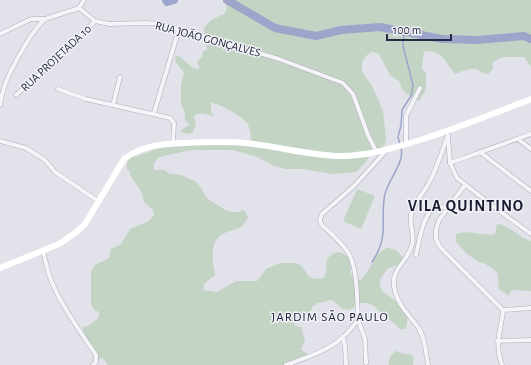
<svg xmlns="http://www.w3.org/2000/svg" width="531" height="365" font-family="'Alegreya Sans',sans-serif">
<style>
.green{fill:#c3d4c5}
.lines{fill:none;stroke-linecap:round;stroke-linejoin:round}
.stream{stroke:#9ea5ca;stroke-width:1.5}
.river{stroke:#9ea5ca;stroke-width:8}
.minor-casing{stroke:#abacb8;stroke-width:5}
.minor{stroke:#f5f5f9;stroke-width:4}
.secondary{stroke:#fff;stroke-width:6}
.labels{text-anchor:middle;dominant-baseline:central;stroke-width:3;stroke-linejoin:round;paint-order:stroke}
.street-label{font-size:12px;fill:#2a2b42;stroke:#f2f3f8}
.neighbourhood-label{font-size:13px;letter-spacing:1px;fill:#1c1d33;stroke:#f2f3f8}
.district-label{font-size:16px;font-weight:bold;letter-spacing:1px;fill:#1c1d33;stroke:#f2f3f8}
</style>
<rect width="100%" height="100%" fill="#e2e3ea"/>
<g class="green">
<path d="M225 0H531V67L524 57H502L493 62V69L488 74C480 73 481 71 476 69 469 68 461 72 455 74 444 61 444 51 424 51L422 68 424 72H425L426 73V89L419 101 407 94 402 89 399 81 390 75 379 54 372 52 366 56 362 62V71L372 86 383 111 386 138 385 144 380 149 372 150 366 162 356 172 334 174 301 169H286L274 166 257 157 233 150H191L164 156 158 158 154 163V170H165C169 176 175 173 181 175 185 176 189 179 193 180 200 184 202 190 206 197 208 200 213 202 216 204 226 211 233 215 244 210L248 217C242 232 235 227 223 234 208 242 213 262 215 275L204 284 203 290 217 292 236 281H257L266 269 280 263H296L301 265 309 277 316 279 323 278 326 272 327 259C335 250 342 250 350 259L351 273 354 280H361L369 269 376 256 386 248C395 248 398 251 403 258L400 264 387 269 380 280V286L383 292 400 304 408 315 406 329H400L389 319 378 310 373 305 367 303H361L350 310 343 309 332 300 318 303 312 307V309C308 316 300 316 294 321V323L295 326 301 327 305 340 301 350 307 353 308 355C304 362 298 363 291 365H107V363L102 358 96 361 94 360 95 349 83 336V327C90 326 96 322 99 315V312L94 310 91 304V272C94 262 101 263 109 258L111 249 121 244 130 229 149 221 154 215 153 210 144 202 142 193 130 175V171L127 170V163L131 157 137 156 162 147 251 142C251 136 250 128 247 123 241 115 220 105 211 102V112L214 117C207 114 199 111 193 117 198 122 195 127 192 133L188 134 180 132 181 130 190 125 185 120V113L181 104V85L184 72 176 63 175 58 177 55 179 56 193 68 200 69 197 62 202 57 203 51 207 50 205 40 204 28 211 20 224 14 227 8Z"/>
<path d="M357 189 375 196 361 229 343 221Z"/>
<path d="M497 224C511 225 518 238 531 241V291L514 290 511 291 509 296 499 289 497 272 484 263 478 262 466 253 456 242V234C470 229 482 237 495 234Z"/>
<path d="M394 350 404 354H410L414 358 413 365H389C388 359 391 354 396 351Z"/>
</g>
<g class="lines">
<g class="stream">
<path d="M400 145 398 137 401 125 402 110 411 96 413 85 403 46 404 32"/>
<path d="M372 262C378 253 383 242 383 231 384 219 382 206 385 194 388 181 405 161 401 149"/>
</g>
<g class="river">
<path d="M166 0 167 2 174 0"/>
<path d="M227 0 275 28 316 36 341 30 380 27 442 39 477 40 524 36 531 39"/>
</g>
<defs>
<g id="minor">
<path d="M79 8 95 21 109 24 146 23 161 24 179 29 279 59 343 83 353 94 368 135 377 153"/>
<path d="M79 8 84 0"/>
<path d="M0 34 31 19H45L79 8"/>
<path d="M58 89 86 99 170 118 174 123 173 143"/>
<path d="M16 95 56 60 95 21"/>
<path d="M0 105C3 83 13 66 24 47 30 37 36 27 45 19"/>
<path d="M113 105 120 77"/>
<path d="M154 113 179 29"/>
<path d="M448 137 450 163 457 178 494 207 531 234"/>
<path d="M518 139 531 149"/>
<path d="M0 141 26 148 45 160 55 172 98 201"/>
<path d="M406 144V116L420 88"/>
<path d="M480 152 531 191"/>
<path d="M450 163 531 134"/>
<path d="M465 185 439 220 436 230V239L440 247 503 310"/>
<path d="M43 251C45 259 47 267 49 275 59 303 80 331 96 355V362L93 365"/>
<path d="M416 255C419 243 422 218 432 210 437 207 443 207 448 207"/>
<path d="M503 310 531 308"/>
<path d="M358 320 365 339 366 363"/>
<path d="M343 337 345 346 346 365"/>
<path d="M497 341 531 340"/>
<path d="M286 365C305 358 328 351 343 337 349 332 353 326 358 320 357 302 358 265 347 251 340 241 330 233 321 224L320 219 322 214 354 186 386 151"/>
<path d="M428 365C426 353 425 337 418 327 410 316 398 305 395 291 389 268 407 264 412 245 415 234 409 225 411 215 412 205 424 192 429 183 437 168 442 151 448 135"/>
<path d="M502 365C494 341 501 333 503 310"/>
</g>
</defs>
<use href="#minor" class="minor-casing"/>
<use href="#minor" class="minor"/>
<path class="secondary" d="M0 268 59 244 75 233 85 224 124 159C142 145 163 144 184 143 204 142 225 141 245 143 275 146 304 154 335 156 366 157 394 148 423 139 460 127 495 113 531 99"/>
</g>
<g class="labels">
<g class="street-label">
<text transform="translate(208 39) rotate(15)">RUA JOÃO GONÇALVES</text>
<text transform="translate(56 58) rotate(-43)">RUA PROJETADA 10</text>
</g>
<g class="neighbourhood-label">
<text x="330" y="317">JARDIM SÃO PAULO</text>
</g>
<g class="district-label">
<text x="466" y="206">VILA QUINTINO</text>
</g>
</g>
<path d="M387 34v6h64v-6" fill="none" stroke="#2a2b42" stroke-width="2"/>
<text x="393" y="34" font-size="12" fill="#2a2b42" stroke="#f2f3f8" stroke-width="3" paint-order="stroke">100 m</text>
</svg>
